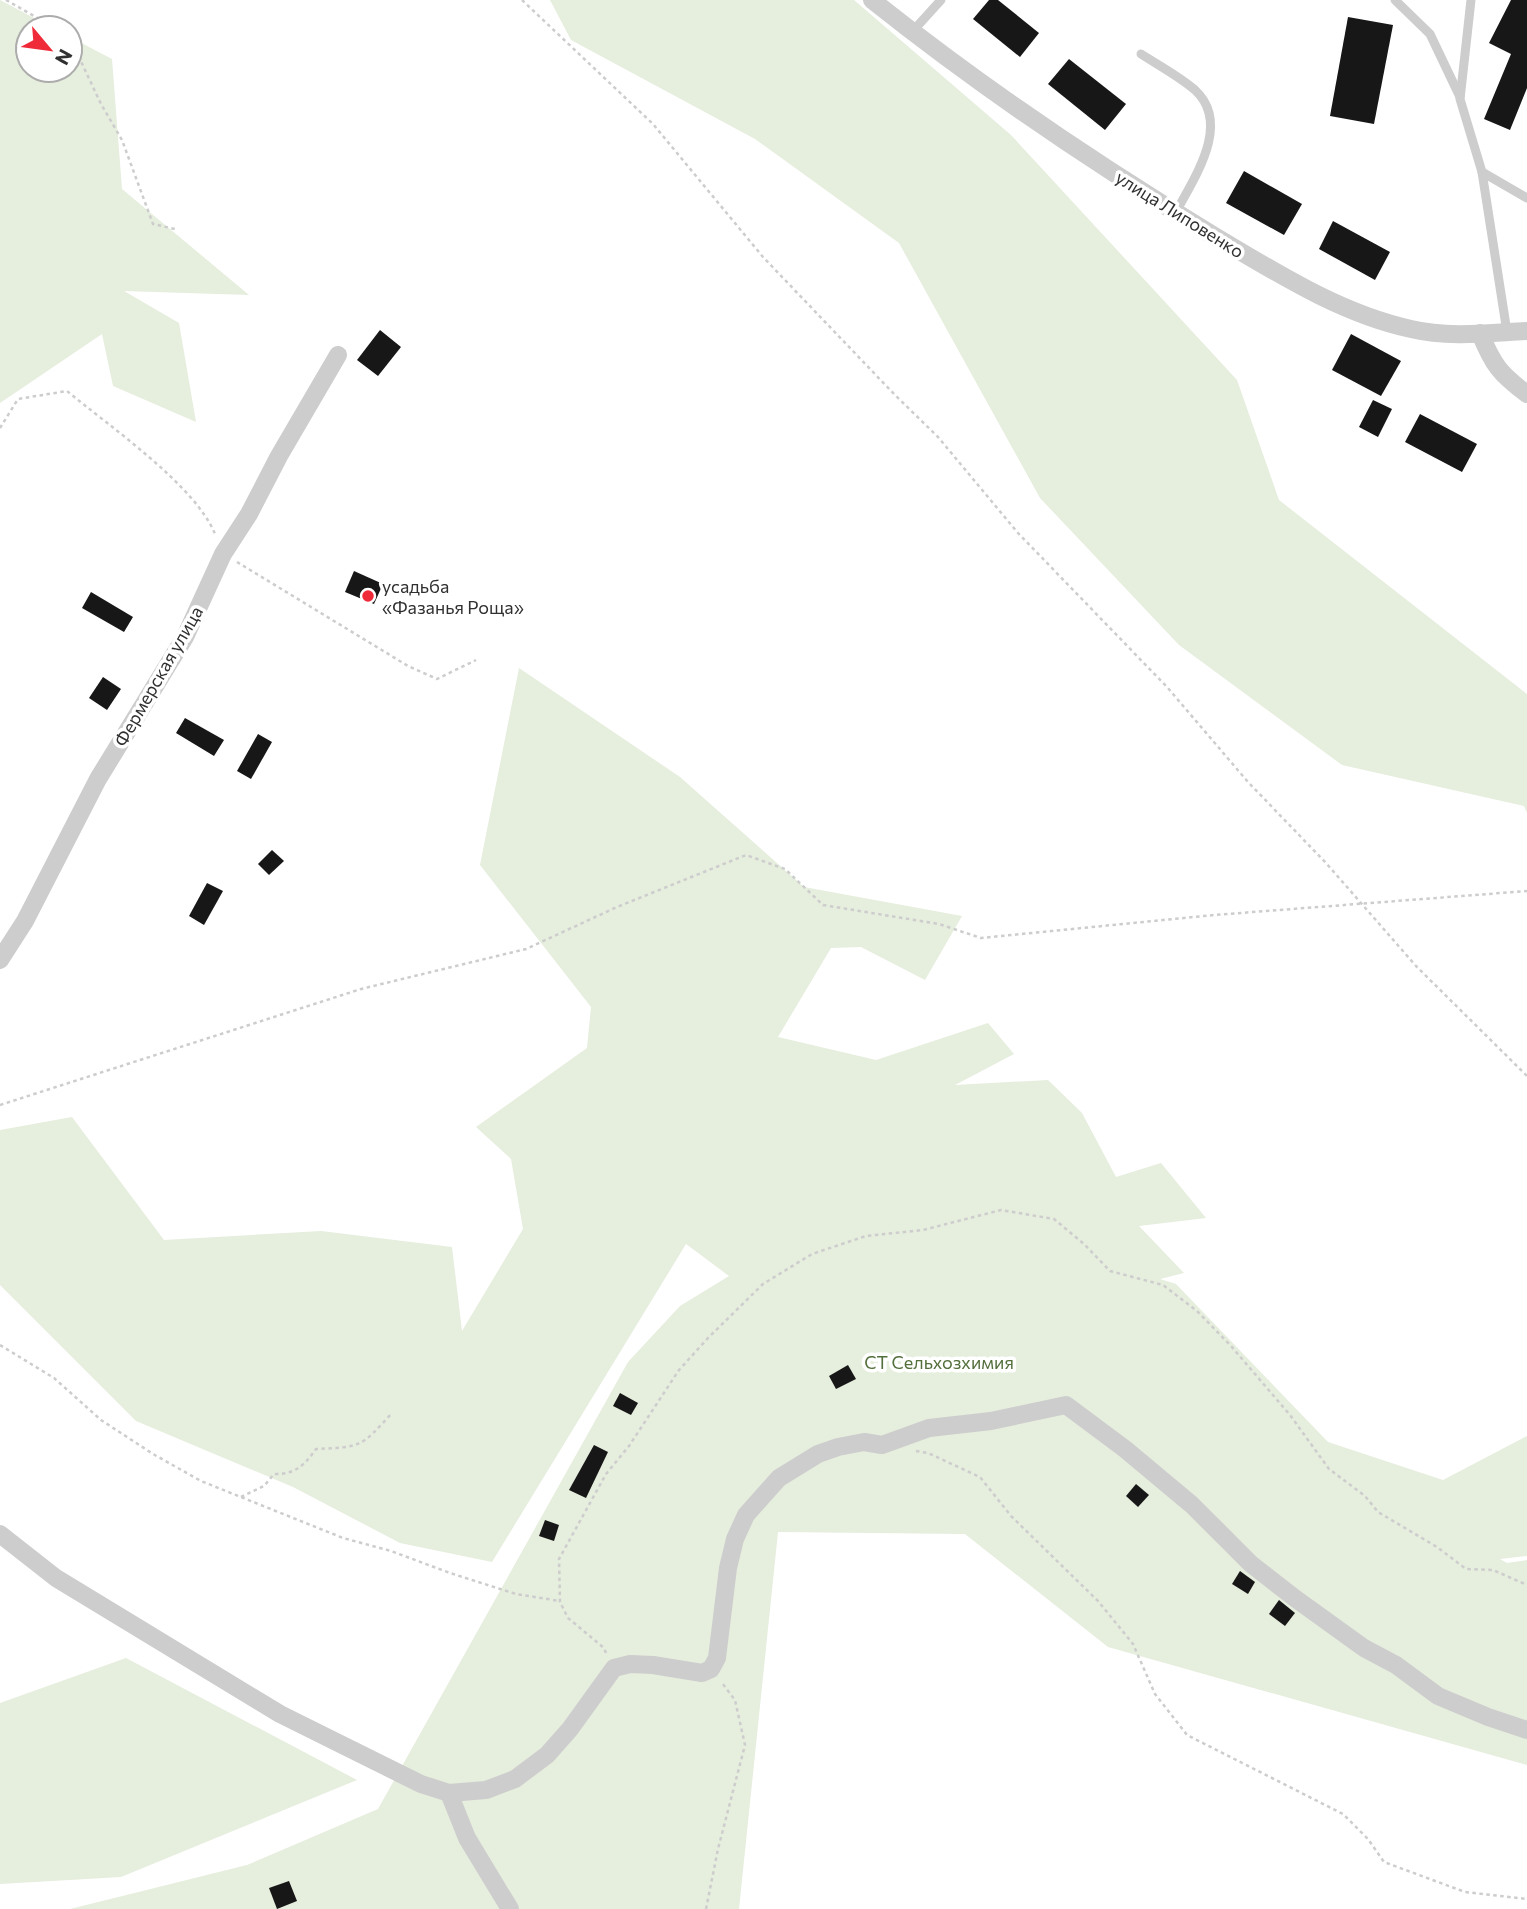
<svg xmlns="http://www.w3.org/2000/svg" width="1527" height="1909" font-family="Commissioner,sans-serif">
<style>
.green{fill:#e6eede}
.building{fill:#171717}
.lines{fill:none;stroke-linecap:round;stroke-linejoin:round}
.path{stroke:#cdcdcd;stroke-width:2.5;stroke-dasharray:3.5 3.5;stroke-linecap:butt}
.lane{stroke:#cdcdcd;stroke-width:9}
.street{stroke:#cdcdcd;stroke-width:18}
.poi-dot{fill:#ef2b3a;stroke:#fff;stroke-width:2.5}
.labels{text-anchor:middle;dominant-baseline:central;stroke-width:7;stroke-linejoin:round;paint-order:stroke}
.street-label{font-size:18px;fill:#303030;stroke:#fff}
.poi-label{font-size:18px;fill:#303030;stroke:#fff;text-anchor:start}
.park-label{font-size:18px;fill:#536f3b;stroke:#fff}
</style>
<rect width="100%" height="100%" fill="#fff"/>
<g class="green">
<path d="M0 0 53 28H28V70H70V37L112 59 122 189 249 295 124 291 179 323 196 422 113 386 102 334 0 403Z"/>
<path d="M550 0H854L1011 135 1237 380 1279 500 1527 694V813L1524 806 1342 765 1179 645 1040 498 899 243 755 139 571 40Z"/>
<path d="M519 668 680 777 804 887 962 916 925 980 861 947 831 948 778 1037 876 1060 988 1023 1014 1054 955 1085 1048 1080 1082 1113 1116 1177 1161 1163 1206 1218 1139 1226 1184 1273 1160 1279 1176 1284 1328 1442 1443 1480 1527 1436V1556L1500 1559 1507 1563 1527 1560V1765L1108 1647 965 1534 778 1532 739 1909H70L247 1865 378 1809 628 1362 680 1306 729 1276 686 1244 492 1562 400 1543 293 1487 136 1421 0 1285V1130L72 1117 164 1240 321 1231 452 1247 462 1331 523 1229 511 1159 476 1127 587 1048 591 1007 480 865Z"/>
<path d="M126 1658 357 1780 121 1877 0 1884V1703Z"/>
</g>
<g class="building">
<path d="M989 0H998L1039 33 1020 57 973 19Z"/>
<path d="M1511 0H1527V88L1510 130 1484 119 1511 54 1489 43Z"/>
<path d="M1348 17 1393 25 1374 124 1330 116Z"/>
<path d="M1069 59 1126 104 1105 130 1048 84Z"/>
<path d="M1244 171 1302 204 1284 235 1226 203Z"/>
<path d="M1333 221 1390 252 1375 280 1319 249Z"/>
<path d="M380 330 401 347 378 376 357 360Z"/>
<path d="M1351 334 1401 361 1381 396 1332 370Z"/>
<path d="M1373 400 1392 409 1378 437 1359 427Z"/>
<path d="M1420 414 1477 444 1462 472 1405 442Z"/>
<path d="M354 571 383 584 374 604 345 592Z"/>
<path d="M91 592 133 617 124 632 82 608Z"/>
<path d="M103 677 121 689 107 710 89 698Z"/>
<path d="M185 718 224 740 214 756 176 733Z"/>
<path d="M258 734 272 742 251 779 237 771Z"/>
<path d="M272 850 284 861 269 875 258 864Z"/>
<path d="M207 883 223 891 204 925 189 916Z"/>
<path d="M848 1365 856 1379 836 1389 829 1376Z"/>
<path d="M620 1393 638 1403 631 1415 613 1406Z"/>
<path d="M594 1445 608 1452 586 1498 569 1490Z"/>
<path d="M1136 1484 1149 1495 1138 1507 1126 1496Z"/>
<path d="M545 1520 559 1525 554 1541 539 1536Z"/>
<path d="M1240 1571 1255 1582 1248 1594 1232 1584Z"/>
<path d="M1279 1600 1295 1613 1285 1626 1269 1614Z"/>
<path d="M289 1881 297 1901 277 1909 269 1888Z"/>
</g>
<g class="lines">
<g class="path">
<path d="M6 0 55 28"/>
<path d="M522 0 653 124 763 257 894 394 938 437 1018 533 1167 687 1248 782 1326 863 1416 966 1527 1076"/>
<path d="M70 45 77 53 101 104 122 140 153 224 175 229"/>
<path d="M0 428 18 399 67 391C109 426 195 485 215 534"/>
<path d="M237 562 408 666 437 679 476 660"/>
<path d="M0 1105 361 989 526 949 617 907 746 855 785 869 823 905 939 924 981 938 1214 915 1527 891"/>
<path d="M0 1345 54 1378 101 1420 153 1454 201 1481 343 1538 391 1551 450 1573 516 1594 560 1601"/>
<path d="M916 1451 928 1453 980 1477 1011 1516 1098 1601 1133 1644 1155 1694 1187 1735 1343 1814 1368 1839 1384 1862 1465 1892 1527 1899"/>
<path d="M241 1497 264 1486 274 1474C294 1475 305 1465 316 1449 362 1447 361 1447 392 1413"/>
<path d="M606 1653 604 1648 568 1618 560 1602 559 1559 606 1474 629 1446 679 1370 708 1338 763 1284 812 1254 866 1236 923 1230 1001 1210 1054 1219 1084 1244 1110 1271 1163 1285 1197 1311 1231 1346 1290 1415 1329 1469 1365 1496 1378 1512 1437 1547 1466 1569 1493 1570 1527 1585"/>
<path d="M706 1909 718 1849 745 1745 735 1700 722 1683"/>
</g>
<g class="lane">
<path d="M1395 0 1430 34 1460 97"/>
<path d="M1471 0 1460 99 1482 172 1507 332"/>
<path d="M912 32 941 0"/>
<path d="M1141 54C1158 65 1179 76 1195 90 1232 124 1194 178 1176 212"/>
<path d="M1482 172 1527 198"/>
</g>
<g class="street">
<path d="M872 0C981 87 1097 165 1216 237 1277 273 1341 314 1411 329 1449 338 1488 333 1527 331"/>
<path d="M1480 333C1493 365 1500 374 1527 394"/>
<path d="M0 960 25 921 98 779 185 637 223 554 249 514 279 456 338 355"/>
<path d="M0 1534 56 1578 280 1714 421 1784 449 1793 486 1790 515 1779 547 1755 570 1729 614 1668 630 1664 653 1665 702 1673 711 1669 717 1658 728 1568 735 1539 746 1515 779 1478 818 1454 838 1447 864 1442 882 1445 929 1428 991 1421 1066 1405 1125 1449 1192 1505 1251 1564 1296 1599 1364 1648 1396 1665 1438 1696 1488 1717 1527 1730"/>
<path d="M449 1793 467 1838 510 1909"/>
</g>
</g>
<circle class="poi-dot" cx="368" cy="596" r="7"/>
<g class="labels">
<g class="street-label">
<text transform="translate(1180 214) rotate(32)">улица Липовенко</text>
<text transform="translate(158 676) rotate(-60)">Фермерская улица</text>
</g>
<g class="poi-label">
<text x="382" y="586">усадьба<tspan x="382" dy="21">«Фазанья Роща»</tspan></text>
</g>
<g class="park-label">
<text x="939" y="1362">СТ Сельхозхимия</text>
</g>
</g>
<g transform="translate(49 49) rotate(119)"><circle r="33" fill="#ffffff" stroke="#acacac" stroke-width="2"/>
<path d="M0-5L12 26L0 18L-12 26Z" fill="#ef2b3a"/>
<text y="-10" font-size="19" font-weight="bold" text-anchor="middle" fill="#303030">N</text>
</g>
</svg>
